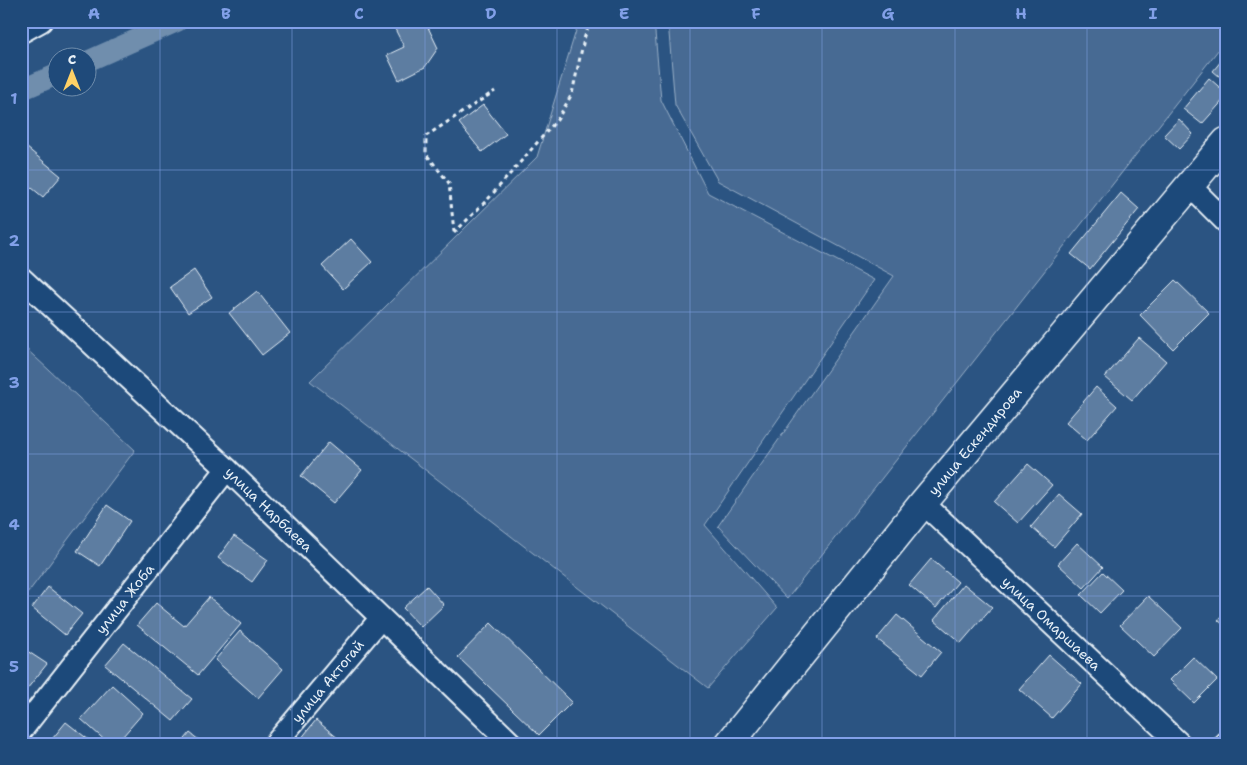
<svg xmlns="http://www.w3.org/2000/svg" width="1247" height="765" font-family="'Shantell Sans',sans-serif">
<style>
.green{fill:#476b93;stroke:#98aec6}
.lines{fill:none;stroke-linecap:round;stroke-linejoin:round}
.canal{stroke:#708ead;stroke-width:21}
.building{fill:#5d7da1;stroke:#e8f1f8}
.street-casing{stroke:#e8f1f8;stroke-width:25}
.secondary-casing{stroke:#e8f1f8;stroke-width:31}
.path{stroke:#e8f1f8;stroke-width:3;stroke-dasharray:4 4;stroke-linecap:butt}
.street{stroke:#1f4a7a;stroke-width:21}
.secondary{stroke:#1f4a7a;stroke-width:28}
.grid{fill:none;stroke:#82a0e8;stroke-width:1;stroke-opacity:0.55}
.labels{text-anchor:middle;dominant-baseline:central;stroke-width:5;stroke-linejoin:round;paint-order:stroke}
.street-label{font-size:14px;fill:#e8f1f8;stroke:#1f4a7a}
.neatline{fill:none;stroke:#82a0e8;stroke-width:2}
.grid-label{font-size:16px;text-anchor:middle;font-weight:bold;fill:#82a0e8}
</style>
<rect width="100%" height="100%" fill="#2b5482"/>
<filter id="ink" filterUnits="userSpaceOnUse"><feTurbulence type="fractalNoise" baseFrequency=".02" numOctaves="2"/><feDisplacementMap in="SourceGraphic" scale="10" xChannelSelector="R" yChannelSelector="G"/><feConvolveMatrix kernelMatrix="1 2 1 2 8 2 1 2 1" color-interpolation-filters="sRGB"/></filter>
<g filter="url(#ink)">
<g class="green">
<path d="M579 21H654L661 100 708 193 874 280 705 525 777 608 708 688 310 381 537 157Z"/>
<path d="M668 21H1226V40L787 599 718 526 894 276 718 181 675 105Z"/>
<path d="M21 344 135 450 21 602Z"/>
</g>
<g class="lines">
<g class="canal">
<path d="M88 61 178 21"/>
<path d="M21 90 58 74"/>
</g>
</g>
<g class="building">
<path d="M391 21H425L438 48 425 67 399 80 387 55 404 47Z"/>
<path d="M1226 55V82L1213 71Z"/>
<path d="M1209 78 1226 93V97L1202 124 1183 109Z"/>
<path d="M483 105 506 134 482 152 459 123Z"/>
<path d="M1179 119 1193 134 1179 149 1164 135Z"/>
<path d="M26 147 61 176 43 197 21 179V153Z"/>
<path d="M1121 193 1139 209 1090 269 1071 254Z"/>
<path d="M351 239 372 262 343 289 322 266Z"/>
<path d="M194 270 212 297 188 313 170 287Z"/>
<path d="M1175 280 1209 313 1173 349 1140 315Z"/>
<path d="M257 291 290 333 262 355 229 313Z"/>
<path d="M1139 338 1166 361 1132 400 1105 377Z"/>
<path d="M1096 387 1117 406 1087 440 1066 422Z"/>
<path d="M329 442 362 470 334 503 301 476Z"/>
<path d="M1028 464 1052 485 1018 523 994 502Z"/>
<path d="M1059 494 1082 514 1054 547 1031 527Z"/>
<path d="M107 505 130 521 100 566 77 551Z"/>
<path d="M234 536 268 560 252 582 218 558Z"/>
<path d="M1077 543 1103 567 1084 588 1058 564Z"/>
<path d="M931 559 958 582 936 608 909 585Z"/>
<path d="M1103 572 1122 590 1100 613 1081 595Z"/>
<path d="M964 584 992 607 961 643 934 620Z"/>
<path d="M427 586 444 605 421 627 403 608Z"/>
<path d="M48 587 82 614 65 635 32 608Z"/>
<path d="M1148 596 1182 628 1154 657 1120 625Z"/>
<path d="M209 597 241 624 198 675 137 625 156 603 184 626Z"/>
<path d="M1226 611V627L1218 620Z"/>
<path d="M897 615 941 652 922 675 877 639Z"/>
<path d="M491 623 572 702 539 735 458 657Z"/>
<path d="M240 631 283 669 258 698 215 660Z"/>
<path d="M124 643 192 699 173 721 105 665Z"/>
<path d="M21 647 47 664 27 689 21 686Z"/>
<path d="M1049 655 1082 684 1052 718 1019 689Z"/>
<path d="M1193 657 1217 680 1194 703 1170 680Z"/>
<path d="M112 685 143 713 116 744H109L81 719Z"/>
<path d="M316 720 345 744H297Z"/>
<path d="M66 722 94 744H48Z"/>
<path d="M190 733 204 744H181Z"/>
</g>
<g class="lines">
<defs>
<g id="street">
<path d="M21 32 41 21"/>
<path d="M1189 185 1226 222"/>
<path id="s1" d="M21 278 227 469 512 744"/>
<path id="s2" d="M923 503 1180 744"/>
<path id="s3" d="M21 731 227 469"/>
<path id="s4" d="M275 744 381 618"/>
<path d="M1225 744 1226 743"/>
</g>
<g id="secondary">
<path id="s5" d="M729 744 923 503 1226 142"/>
</g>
</defs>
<use href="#street" class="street-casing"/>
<use href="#secondary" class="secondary-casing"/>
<g class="path">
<path d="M454 232 449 183 426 154V136L495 91"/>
<path d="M454 233 489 198 557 120 572 94 584 39 590 21"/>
</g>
<use href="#street" class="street"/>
<use href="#secondary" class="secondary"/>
</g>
</g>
<path class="grid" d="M160 21V744M292 21V744M425 21V744M557 21V744M690 21V744M822 21V744M955 21V744M1087 21V744M21 170H1226M21 312H1226M21 454H1226M21 596H1226"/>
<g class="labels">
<g class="street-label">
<text stroke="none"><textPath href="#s5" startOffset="390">улица Ескендирова</textPath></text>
<text stroke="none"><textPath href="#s1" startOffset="339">улица Нарбаева</textPath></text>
<text stroke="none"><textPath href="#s3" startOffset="168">улица Жоба</textPath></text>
<text stroke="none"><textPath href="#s2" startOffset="176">улица Омаршаева</textPath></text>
<text stroke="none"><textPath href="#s4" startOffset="82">улица Актогай</textPath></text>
</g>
</g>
<rect width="1247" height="765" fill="none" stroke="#1f4a7a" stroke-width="55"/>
<g transform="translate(72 72)"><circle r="24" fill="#1f4a7a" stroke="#6f8dac"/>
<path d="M0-4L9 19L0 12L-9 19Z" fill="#ffd166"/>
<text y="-8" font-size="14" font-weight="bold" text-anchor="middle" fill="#e8f1f8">С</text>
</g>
<rect x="28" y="28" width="1192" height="710" class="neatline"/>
<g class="grid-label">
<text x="94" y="19">A</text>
<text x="226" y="19">B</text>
<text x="359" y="19">C</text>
<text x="491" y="19">D</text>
<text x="624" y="19">E</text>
<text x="756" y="19">F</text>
<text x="888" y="19">G</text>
<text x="1021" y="19">H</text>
<text x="1153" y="19">I</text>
<text x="14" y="104">1</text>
<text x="14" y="246">2</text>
<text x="14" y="388">3</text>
<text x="14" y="530">4</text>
<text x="14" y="672">5</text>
</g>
</svg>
